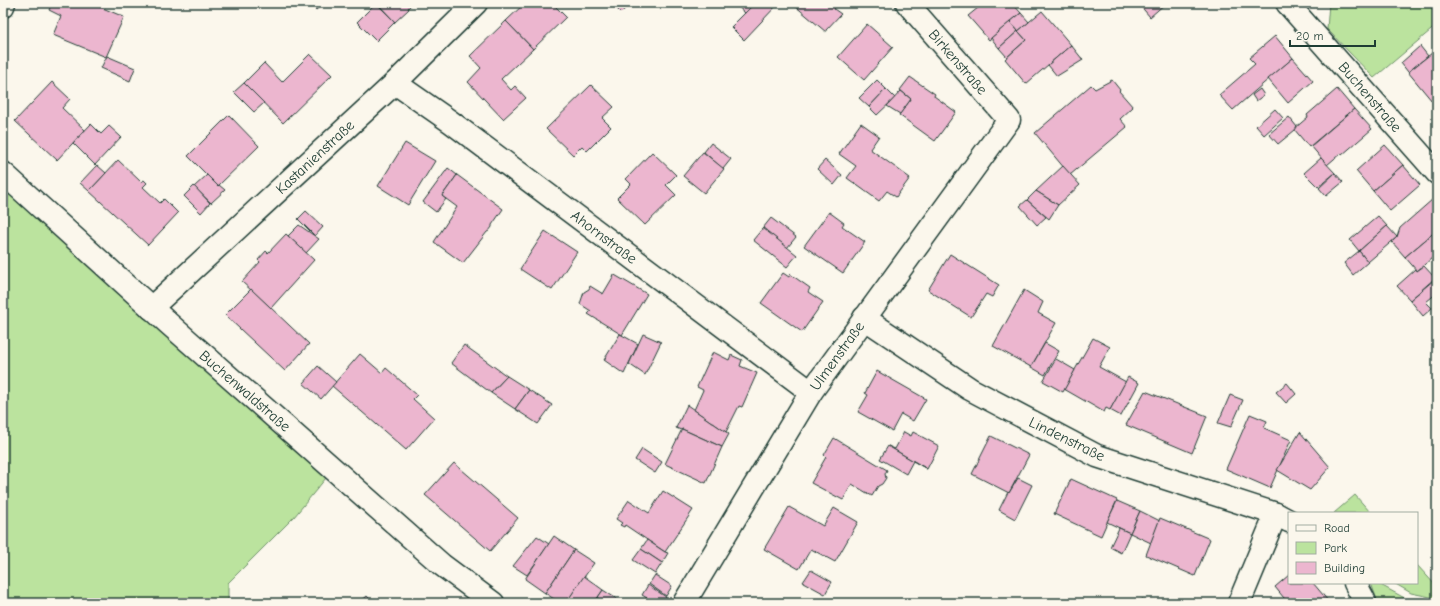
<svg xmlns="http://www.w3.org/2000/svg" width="1440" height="606" font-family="'Comic Neue',sans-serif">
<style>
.green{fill:#bbe39e;stroke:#6d9069}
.building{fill:#ecb6cf;stroke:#1f3d34}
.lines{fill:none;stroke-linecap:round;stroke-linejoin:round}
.minor-casing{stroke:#1f3d34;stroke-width:25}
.minor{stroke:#fbf7ec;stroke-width:22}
.labels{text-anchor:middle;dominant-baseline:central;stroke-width:3.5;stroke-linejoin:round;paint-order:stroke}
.street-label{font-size:15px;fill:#1f3d34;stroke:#fbf7ec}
</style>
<rect width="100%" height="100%" fill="#fbf7ec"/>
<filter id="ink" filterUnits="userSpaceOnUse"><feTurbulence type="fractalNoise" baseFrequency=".025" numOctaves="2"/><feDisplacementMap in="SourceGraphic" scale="8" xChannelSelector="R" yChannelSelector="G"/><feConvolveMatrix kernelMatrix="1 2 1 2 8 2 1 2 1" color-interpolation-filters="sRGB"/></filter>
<g filter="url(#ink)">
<g class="green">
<path d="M1329 3H1437V25L1374 78 1327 29Z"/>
<path d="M3 186 168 323 326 478 294 517 228 583V603H3Z"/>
<path d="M1355 495 1371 513H1334Z"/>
<path d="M1417 565 1437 587V597L1435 598 1411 593 1394 583H1417Z"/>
<path d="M1371 583H1377L1410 601 1416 603H1378Z"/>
</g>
<g class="building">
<path d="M52 3H91L124 17 106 57 53 35 61 16 49 10Z"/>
<path d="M309 3H324L316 10Z"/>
<path d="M376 3 395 22 376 41 357 22Z"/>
<path d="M377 3H413L408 8 409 9 395 22Z"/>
<path d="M525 3H552L566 17 533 49 506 21Z"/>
<path d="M611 3H630L621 13Z"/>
<path d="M734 3H755L745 13Z"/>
<path d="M755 3H777L778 4 744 40 731 27Z"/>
<path d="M798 3H839L834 9 841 14 826 30V32L794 5Z"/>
<path d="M984 3H1012L1021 13 989 40 968 16Z"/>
<path d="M1138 3H1166L1150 17Z"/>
<path d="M1042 11 1071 45 1026 84 1005 59 1026 40 1018 31Z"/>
<path d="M1021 13 1029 22 1018 31 1010 22Z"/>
<path d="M506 21 533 49 501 79 511 90 515 86 526 98 503 119 468 82 481 68 470 56Z"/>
<path d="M1010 22 1018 31 999 48 991 38Z"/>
<path d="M867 24 893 47 864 80 838 57Z"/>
<path d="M1018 31 1026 40 1007 57 999 48Z"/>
<path d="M1275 36 1293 58 1233 110 1219 95 1255 64 1249 58Z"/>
<path d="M1071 45 1083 60 1057 76 1048 65Z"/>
<path d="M1420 46 1428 56 1408 72 1401 63Z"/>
<path d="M1437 49V107L1408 72Z"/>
<path d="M310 54 332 75 283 123 244 83 264 63 282 82Z"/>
<path d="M107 56 135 68 130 81 101 68Z"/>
<path d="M1293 58 1313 81 1288 103 1268 79Z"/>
<path d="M910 77 935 94 934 96 956 112 935 141 899 115 911 99 900 90Z"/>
<path d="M877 80 886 89 869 107 859 98Z"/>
<path d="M1112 80 1120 90 1119 91 1133 107 1120 119 1127 127 1070 175 1035 133 1091 85 1095 89Z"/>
<path d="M52 82 70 99 62 108 85 130 57 160 15 121Z"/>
<path d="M244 83 264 103 254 112 234 92Z"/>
<path d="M591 85 614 107 602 118 611 127 587 151 582 146 573 155 546 129Z"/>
<path d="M886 89 895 98 877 115 869 107Z"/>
<path d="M1260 89 1264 95 1256 101 1252 95Z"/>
<path d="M1337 89 1354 109 1309 147 1294 129 1308 117 1307 115Z"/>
<path d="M901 91 911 99 900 114 887 106Z"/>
<path d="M1275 109 1283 118 1264 135 1256 126Z"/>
<path d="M1354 109 1372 129 1342 155 1341 153 1327 165 1311 146Z"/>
<path d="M229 115 259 146 218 186 188 156Z"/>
<path d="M1289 117 1297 127 1295 130 1278 144 1269 134Z"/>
<path d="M861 123 879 136 870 149 910 178 896 197 887 191 879 201 847 178 856 166 839 154Z"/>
<path d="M91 124 101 134 109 126 121 137 95 165 73 143Z"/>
<path d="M405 143 435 161 408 205 378 186Z"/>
<path d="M711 143 731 159 723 169 704 152Z"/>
<path d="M1385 145 1403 165 1373 191 1356 171Z"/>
<path d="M652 152 676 175 666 185 676 195 645 225 617 198 631 184 626 179Z"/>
<path d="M703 152 724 169 704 193 683 176Z"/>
<path d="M1321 158 1335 173 1318 187 1304 173Z"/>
<path d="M118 160 141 182 144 180 147 183 143 187 160 203 164 199 178 213 148 245 89 191Z"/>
<path d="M825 160 842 175 834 185 817 169Z"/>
<path d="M97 165 106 173 89 191 80 183Z"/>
<path d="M1403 165 1420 185 1390 211 1373 191Z"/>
<path d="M1063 166 1080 185 1058 205 1036 191Z"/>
<path d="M448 168 457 175 442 196 446 199 436 212 423 202Z"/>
<path d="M1335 173 1343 182 1326 196 1319 188Z"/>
<path d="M207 175 218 186 219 185 225 190 211 203 194 187Z"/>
<path d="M457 175 503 209 492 225V227L489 231 487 232 463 263 434 242 457 207 442 196Z"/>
<path d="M194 186 210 203 201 213 184 196Z"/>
<path d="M1036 191 1058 205 1049 219 1027 200Z"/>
<path d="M1433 199 1437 203V230L1405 257 1392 242 1397 237 1400 228Z"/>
<path d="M1027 200 1046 217 1037 225 1020 206Z"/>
<path d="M306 211 323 227 315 236 298 219Z"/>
<path d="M829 212 844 223 842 226 865 242 843 273 804 246Z"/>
<path d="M1378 216 1387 226 1359 251 1350 240Z"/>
<path d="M771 218 796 237 787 248 763 228Z"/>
<path d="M299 225 319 239 306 253 288 236Z"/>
<path d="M1387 226 1397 237 1368 262 1359 251Z"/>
<path d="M763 228 797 255 787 267 753 240Z"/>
<path d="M1437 230V264L1432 258 1417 271 1405 257Z"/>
<path d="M545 231 577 252 552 290 520 269Z"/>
<path d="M286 234 314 260 271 308 242 282 260 262 258 260 266 251 268 253Z"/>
<path d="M1359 251 1368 262 1353 275 1344 263Z"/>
<path d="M950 254 999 285 992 297 986 294 971 317 928 290Z"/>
<path d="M1424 266 1435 278 1410 300 1397 286 1416 269 1417 271Z"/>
<path d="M783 273 789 277 790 274 810 288 808 292 823 302 802 332 761 303Z"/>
<path d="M613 274 647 294 622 335 588 314 591 311 580 304 584 292 589 289 590 286 603 294 613 277H612Z"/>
<path d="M1435 279 1437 281V293L1426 302 1432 308 1423 316 1410 300Z"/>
<path d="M251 289 309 344 285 371 225 315Z"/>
<path d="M1024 290 1043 302 1038 313 1056 323 1031 367 993 346Z"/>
<path d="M620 334 638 344 624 374 604 360Z"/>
<path d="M643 334 661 342 645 375 629 364Z"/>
<path d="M1093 338 1110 347 1099 367 1126 382 1110 410 1106 408 1104 412 1064 389Z"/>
<path d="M1045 343 1059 351 1045 375 1031 367Z"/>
<path d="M464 345 507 376 491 393 451 363Z"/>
<path d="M713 352 729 360 731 355 742 360 740 366 757 373 742 407 739 406 726 432 694 410 703 390 697 387Z"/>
<path d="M360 354 382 373 386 368 417 395 413 399 434 418 406 450 332 386Z"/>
<path d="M1056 359 1075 370 1063 392 1043 381Z"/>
<path d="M318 366 336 382 321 399 303 383Z"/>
<path d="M877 371 926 399 913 421 901 414 892 431 858 412 868 395 865 393Z"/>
<path d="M507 376 529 390 515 409 491 393Z"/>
<path d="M1128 377 1139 383 1121 416 1110 410Z"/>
<path d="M1287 383 1296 394 1286 403 1276 392Z"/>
<path d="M529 390 552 405 538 424 515 409Z"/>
<path d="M1145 391 1207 416 1192 453 1126 425Z"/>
<path d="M1230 395 1243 400 1231 427 1218 423Z"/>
<path d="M687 405 729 434 722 447 682 429 681 430 676 428Z"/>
<path d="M1250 414 1267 421 1264 428 1291 440 1270 488 1226 469Z"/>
<path d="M682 429 722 447 706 483 665 464Z"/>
<path d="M904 432 911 436 913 432 939 446 927 469 888 446 895 449Z"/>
<path d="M1300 432 1330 467 1310 490 1277 470Z"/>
<path d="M991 436 1029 455 1009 493 972 474Z"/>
<path d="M834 438 887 470 885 474 886 478 882 484 878 486 872 496 852 484 843 500 811 483 826 457 824 455Z"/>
<path d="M888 446 927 469 913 461 906 474 880 459Z"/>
<path d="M642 449 662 462 655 473 635 460Z"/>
<path d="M454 463 518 518 490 551 425 495Z"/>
<path d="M1018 478 1032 485 1015 519 999 510 1008 492 1009 493Z"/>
<path d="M1071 479 1117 500 1101 536 1054 514Z"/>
<path d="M663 491 693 510 665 552 625 525 624 527 620 525 622 523 616 519 629 500 649 513Z"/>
<path d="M1117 501 1140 511 1130 533 1107 522Z"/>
<path d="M789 507 823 526 834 508 858 522 835 562 811 549 799 569 764 549Z"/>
<path d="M1140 511 1160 521 1151 543 1130 533Z"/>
<path d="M1160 518 1210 539 1195 576 1146 555Z"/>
<path d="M1119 528 1130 533 1121 553 1110 547Z"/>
<path d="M537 536 549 544 527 575 513 566Z"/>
<path d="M554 536 574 550 545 593 525 579Z"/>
<path d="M647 540 665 552 668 553 662 563 641 549Z"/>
<path d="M641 549 662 563 655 574 633 560Z"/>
<path d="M574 550 594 563 566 603H560L545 593Z"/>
<path d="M811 570 832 582 825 594 803 582Z"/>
<path d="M655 575 672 586 666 596 649 584Z"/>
<path d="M1289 575V583H1313L1329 602 1288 603 1275 587Z"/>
<path d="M584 576 603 590 594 603H566Z"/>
<path d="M648 585 666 597 662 603H655L642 595Z"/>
<path d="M603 590 623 603H594Z"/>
<path d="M367 596 374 603H359Z"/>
<path d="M1142 599 1152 603H1140Z"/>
</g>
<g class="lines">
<defs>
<g id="minor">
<path d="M1287 3 1437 173"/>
<path d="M3 6 4 3"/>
<path d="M395 83 451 122 811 392"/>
<path d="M3 173 168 323 442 565 493 603"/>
<path d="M151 308 395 83 476 3"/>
<path d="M864 318 970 389 1097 456 1276 514 1289 521"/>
<path d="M1355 583 1364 600 1365 603"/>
<path d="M684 603 811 392 1009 120 907 3"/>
<path d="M1239 603 1276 514"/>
</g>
</defs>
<use href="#minor" class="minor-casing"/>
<use href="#minor" class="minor"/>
</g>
</g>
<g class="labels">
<g class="street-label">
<text transform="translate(958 62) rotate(49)">Birkenstraße</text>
<text transform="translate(1370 97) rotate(49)">Buchenstraße</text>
<text transform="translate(315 157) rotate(-43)">Kastanienstraße</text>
<text transform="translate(604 237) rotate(37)">Ahornstraße</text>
<text transform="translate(837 356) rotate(-54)">Ulmenstraße</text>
<text transform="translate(245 391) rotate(41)">Buchenwaldstraße</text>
<text transform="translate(1067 439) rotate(26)">Lindenstraße</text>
</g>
</g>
<rect width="1440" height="606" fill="none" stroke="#fbf7ec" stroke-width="16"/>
<rect x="8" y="8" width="1424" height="590" fill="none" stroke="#1f3d34" stroke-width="1.5" filter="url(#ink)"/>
<rect x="1288" y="512" width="130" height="72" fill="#fbf7ec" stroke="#a3ada2"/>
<rect x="1296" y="525" width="20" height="6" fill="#fbf7ec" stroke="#a3ada2"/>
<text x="1324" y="532" font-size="12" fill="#1f3d34">Road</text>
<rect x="1296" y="542" width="20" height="12" fill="#bbe39e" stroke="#a3ada2"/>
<text x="1324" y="552" font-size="12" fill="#1f3d34">Park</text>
<rect x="1296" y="562" width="20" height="12" fill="#ecb6cf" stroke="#a3ada2"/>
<text x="1324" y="572" font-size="12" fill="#1f3d34">Building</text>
<path d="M1290 40v6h85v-6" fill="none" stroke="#1f3d34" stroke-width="2"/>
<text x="1296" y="40" font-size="12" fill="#1f3d34" stroke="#fbf7ec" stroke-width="3" paint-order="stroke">20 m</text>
</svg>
